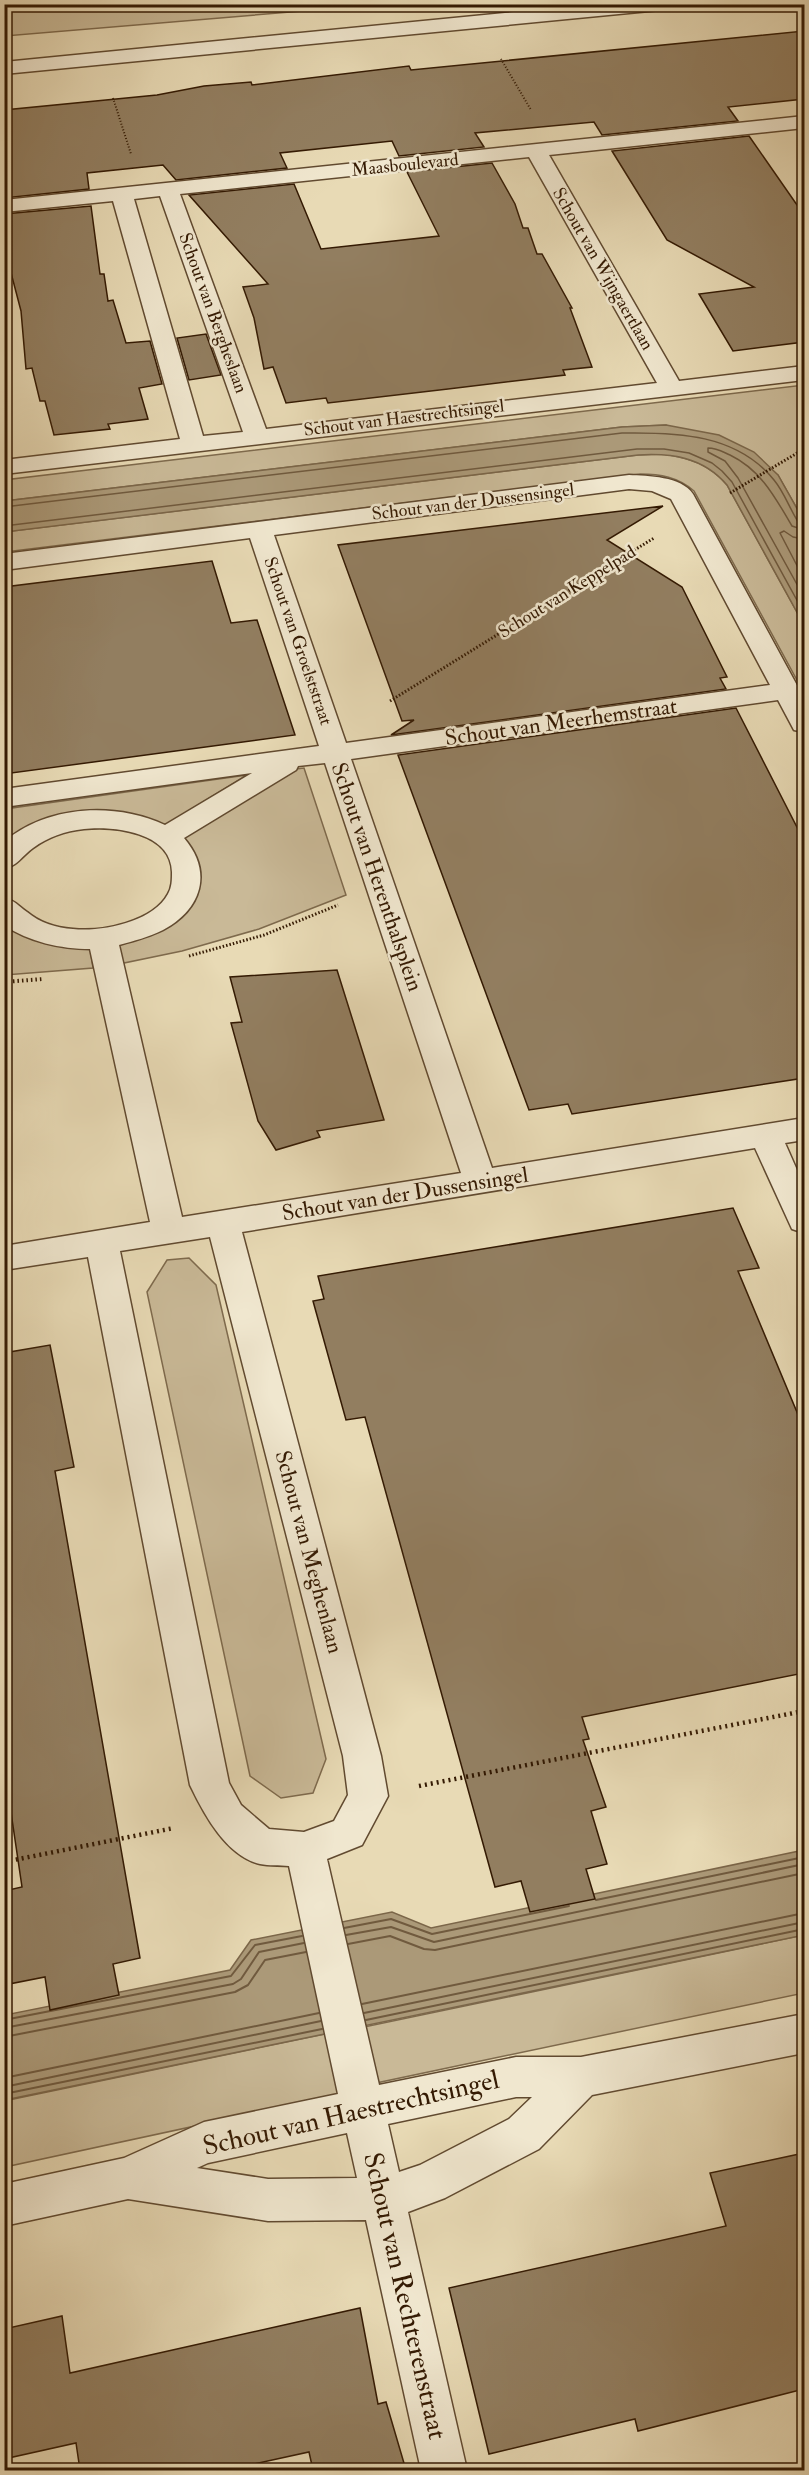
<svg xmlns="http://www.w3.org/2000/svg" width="809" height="2475" font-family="'IM FELL Double Pica',serif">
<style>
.green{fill:#c9b997;stroke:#7e6a4d;stroke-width:1.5}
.water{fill:#ab9978;stroke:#7b6649;stroke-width:1.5}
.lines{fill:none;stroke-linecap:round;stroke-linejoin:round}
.shore-far1{stroke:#705a3e;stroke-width:1.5}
.shore{stroke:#705a3e;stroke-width:2}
.building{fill:#927e60;stroke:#341a03;stroke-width:1.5}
.minor-casing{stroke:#614a30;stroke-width:3}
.path-far3{stroke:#341a03;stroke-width:2;stroke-dasharray:1 2;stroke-linecap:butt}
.path-far2{stroke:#341a03;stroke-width:3;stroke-dasharray:1.5 2;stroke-linecap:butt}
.path-far1{stroke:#341a03;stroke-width:4;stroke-dasharray:1.5 3;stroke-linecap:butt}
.path{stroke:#341a03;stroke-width:4.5;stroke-dasharray:2 4;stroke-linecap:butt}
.minor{fill:#f0e7cf;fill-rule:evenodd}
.labels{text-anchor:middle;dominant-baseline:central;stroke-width:5;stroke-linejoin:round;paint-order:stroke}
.far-street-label{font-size:18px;fill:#341a03;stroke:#f0e7cf}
.street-label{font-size:22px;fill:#341a03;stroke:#f0e7cf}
.near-street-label{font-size:27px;fill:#341a03;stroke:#f0e7cf}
</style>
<rect width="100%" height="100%" fill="#e8dab5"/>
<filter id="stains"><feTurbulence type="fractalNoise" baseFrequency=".00333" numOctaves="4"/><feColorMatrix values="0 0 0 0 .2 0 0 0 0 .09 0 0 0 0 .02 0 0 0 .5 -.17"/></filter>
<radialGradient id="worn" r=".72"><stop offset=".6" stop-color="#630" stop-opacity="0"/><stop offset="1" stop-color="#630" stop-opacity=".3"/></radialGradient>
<g class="green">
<path d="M5 4H374V5L5 36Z"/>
<path d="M804 385V521L778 475 666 425 622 427 5 501 4 480Z"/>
<path d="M663 454C689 458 709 464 727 485L804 625V693L694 491C678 477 660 474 640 474L5 552 4 532 638 455Z"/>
<path d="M304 768 346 895 259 929 182 951 119 964 114 938 178 902 173 843 296 769Z"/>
<path d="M247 775 156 831 100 818 5 851V809Z"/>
<path d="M4 907 89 940 93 968 5 975Z"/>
<path d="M189 1258 216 1285 326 1759 313 1793 281 1798 250 1776 147 1292 167 1260Z"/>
<path d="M804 1935V1993L376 2083 364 2027Z"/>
<path d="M325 2034 339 2095 5 2167 4 2101Z"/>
</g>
<g class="water">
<path d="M666 425 719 435 754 452 778 475 804 521V625L727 485C703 457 672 453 638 455L5 532V501L622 427Z"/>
<path d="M804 1850V1935L5 2100V2015L230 1970 251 1940 392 1912 431 1928Z"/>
</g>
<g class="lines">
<g class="shore-far1">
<path d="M4 507 622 433C677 432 737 434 774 480 784 492 789 507 797 520L804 523"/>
<path d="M4 526 637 449H664L689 453 712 463 722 471 732 482 804 613"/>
<path d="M804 530 792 526C775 497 761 470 730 455 723 452 717 448 708 448V452L725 461 738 478 804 597"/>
<path d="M804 539 793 537 784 531 780 533 804 579"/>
</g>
<g class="shore">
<path d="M596 1900 804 1857"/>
<path d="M344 1928 391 1919 432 1934 569 1906"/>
<path d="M346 1935 391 1927 434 1942 804 1864"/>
<path d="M348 1944 390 1936 424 1949 435 1950 804 1873"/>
<path d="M362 2004 804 1913"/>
<path d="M364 2013 804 1922"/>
<path d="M4 2020 231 1976 255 1945 302 1936"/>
<path d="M366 2020 804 1929"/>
<path d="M4 2028 233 1984 241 1979 259 1952 304 1943"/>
<path d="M4 2037 235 1992 248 1985 265 1960 306 1952"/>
<path d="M4 2078 319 2013"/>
<path d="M4 2087 321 2021"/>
<path d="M4 2094 322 2029"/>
</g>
</g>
<g class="building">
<path d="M804 31V99L728 107 738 121 602 135 594 122 475 133 484 147 399 156 392 141 280 153 287 168 176 180 163 165 87 173 89 189 4 198V110L157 95 204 86 251 82 252 85 409 66 411 70Z"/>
<path d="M749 136 804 215V342L733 351 699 294 754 287 667 240 612 151Z"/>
<path d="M492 163 515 204 523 228H528L537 254H542L572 308H570L592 367 563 370 565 375 448 389 328 403 326 398 286 403 273 367 264 369 254 318 243 287 268 284 189 195 294 184 321 249 439 236 407 172Z"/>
<path d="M91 206 100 274H104L108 301 113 300 126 343 150 341 162 384 139 388 148 419 108 424 110 429 54 435 45 401H40L32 368 26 369 21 311 4 246V214Z"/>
<path d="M206 334 221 375 189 380 177 338Z"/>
<path d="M663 506 607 540 682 587 727 677 720 678 726 689 391 735 414 720 402 721 338 545Z"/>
<path d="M212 561 231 623 257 620 295 735 4 774V587Z"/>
<path d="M736 708 804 841V1078L572 1114 568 1104 529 1110 398 755Z"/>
<path d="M337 970 384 1120 317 1131 320 1137 276 1150 258 1121 231 1023 242 1022 230 977Z"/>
<path d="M733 1208 759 1268 738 1271 804 1429V1673L582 1717 589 1739 583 1740 606 1807 591 1811 607 1864 586 1869 595 1899 530 1912 521 1881 495 1887 365 1417 346 1420 313 1301 324 1299 318 1276Z"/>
<path d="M50 1345 74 1467 55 1471 140 1958 113 1964 119 1995 50 2010 45 1977 4 1985V1891L22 1887 4 1765V1353Z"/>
<path d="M804 2153V2389L638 2431 635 2419 489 2454 449 2288 726 2226 710 2173Z"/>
<path d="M360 2308 378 2404 386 2402 406 2470H313L309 2452 226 2470H80L76 2443 4 2459V2329L62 2316 70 2373Z"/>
</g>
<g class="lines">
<defs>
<g id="minor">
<path d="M596 4H669L667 8 660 10 4 74V62Z"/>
<path d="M804 116V128L549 155 679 381 804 366V380L4 474V460L180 439 113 201 4 212V200ZM529 157 657 383 266 429 180 194ZM160 196 243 432 203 436 134 199Z"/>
<path d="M629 475C648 476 681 476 693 494L800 691 804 700V732L794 730 778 700 351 759 492 1168 804 1118V1140L785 1143 804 1186V1233L792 1229 755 1148 242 1232 381 1756 388 1796 362 1845 327 1859 379 2085 516 2057H581L804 2014V2053L592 2095 539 2149 445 2198 408 2212 467 2470H421L366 2220 268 2221 128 2199 4 2226V2184L124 2158 204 2122 338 2094 289 1866C279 1865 269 1866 260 1864 226 1856 204 1814 190 1785L88 1257 4 1270V1246L150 1222 90 949C61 949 29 942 4 925V898C15 900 18 906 27 912 40 923 57 928 73 929 102 932 153 922 168 894 172 887 172 880 172 872 171 832 114 826 84 829 65 831 48 837 33 848 22 856 17 866 4 869V842C48 805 114 802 165 825L252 773 4 807V789L319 746 250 538 4 570V554ZM629 489 652 491 671 499 770 685 346 743 274 535ZM325 763 461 1173 182 1217 119 945C134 941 149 937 163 930 202 909 213 872 184 838L296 770 298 766ZM210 1237 343 1756 348 1795 334 1821 304 1832 269 1829 241 1805 229 1783 120 1251ZM516 2097H532L509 2119 420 2165 399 2172 388 2124ZM347 2133 357 2178 268 2179 197 2168 208 2163Z"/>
</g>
</defs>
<use href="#minor" class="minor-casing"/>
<g class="path-far3">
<path d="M501 59 531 110"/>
<path d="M113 98 131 154"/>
</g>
<g class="path-far2">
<path d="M730 493 804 449"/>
<path d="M390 701 654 538"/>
<path d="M189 956 264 935 338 905"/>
</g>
<path class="path-far1" d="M4 982 43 979"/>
<g class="path">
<path d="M419 1786 804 1711"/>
<path d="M4 1862 174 1828"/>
</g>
<use href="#minor" class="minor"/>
</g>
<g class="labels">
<g class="far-street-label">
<text transform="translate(405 165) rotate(-6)">Maasboulevard</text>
<text transform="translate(603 269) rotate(60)">Schout van Wijngaertlaan</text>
<text transform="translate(213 313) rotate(70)">Schout van Bergheslaan</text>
<text transform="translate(404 418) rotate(-7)">Schout van Haestrechtsingel</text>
<text transform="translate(473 502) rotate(-7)">Schout van der Dussensingel</text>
<text transform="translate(567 592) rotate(-32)">Schout van Keppelpad</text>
<text transform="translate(298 641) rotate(71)">Schout van Groelststraat</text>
</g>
<g class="street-label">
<text transform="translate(561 722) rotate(-8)">Schout van Meerhemstraat</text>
<text transform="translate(377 877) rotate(71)">Schout van Herenthalsplein</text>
<text transform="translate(405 1194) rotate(-9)">Schout van der Dussensingel</text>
<text transform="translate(309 1552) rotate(75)">Schout van Meghenlaan</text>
</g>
<g class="near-street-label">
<text transform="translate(351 2113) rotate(-13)">Schout van Haestrechtsingel</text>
<text transform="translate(405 2296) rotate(77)">Schout van Rechterenstraat</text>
</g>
</g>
<rect width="809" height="2475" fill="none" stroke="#e8dab5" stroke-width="24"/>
<rect x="6" y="6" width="797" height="2463" fill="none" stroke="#341a03" stroke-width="3"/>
<rect x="12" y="12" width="785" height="2451" fill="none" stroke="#341a03" stroke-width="1.5"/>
<rect width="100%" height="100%" filter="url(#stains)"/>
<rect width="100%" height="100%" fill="url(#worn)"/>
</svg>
